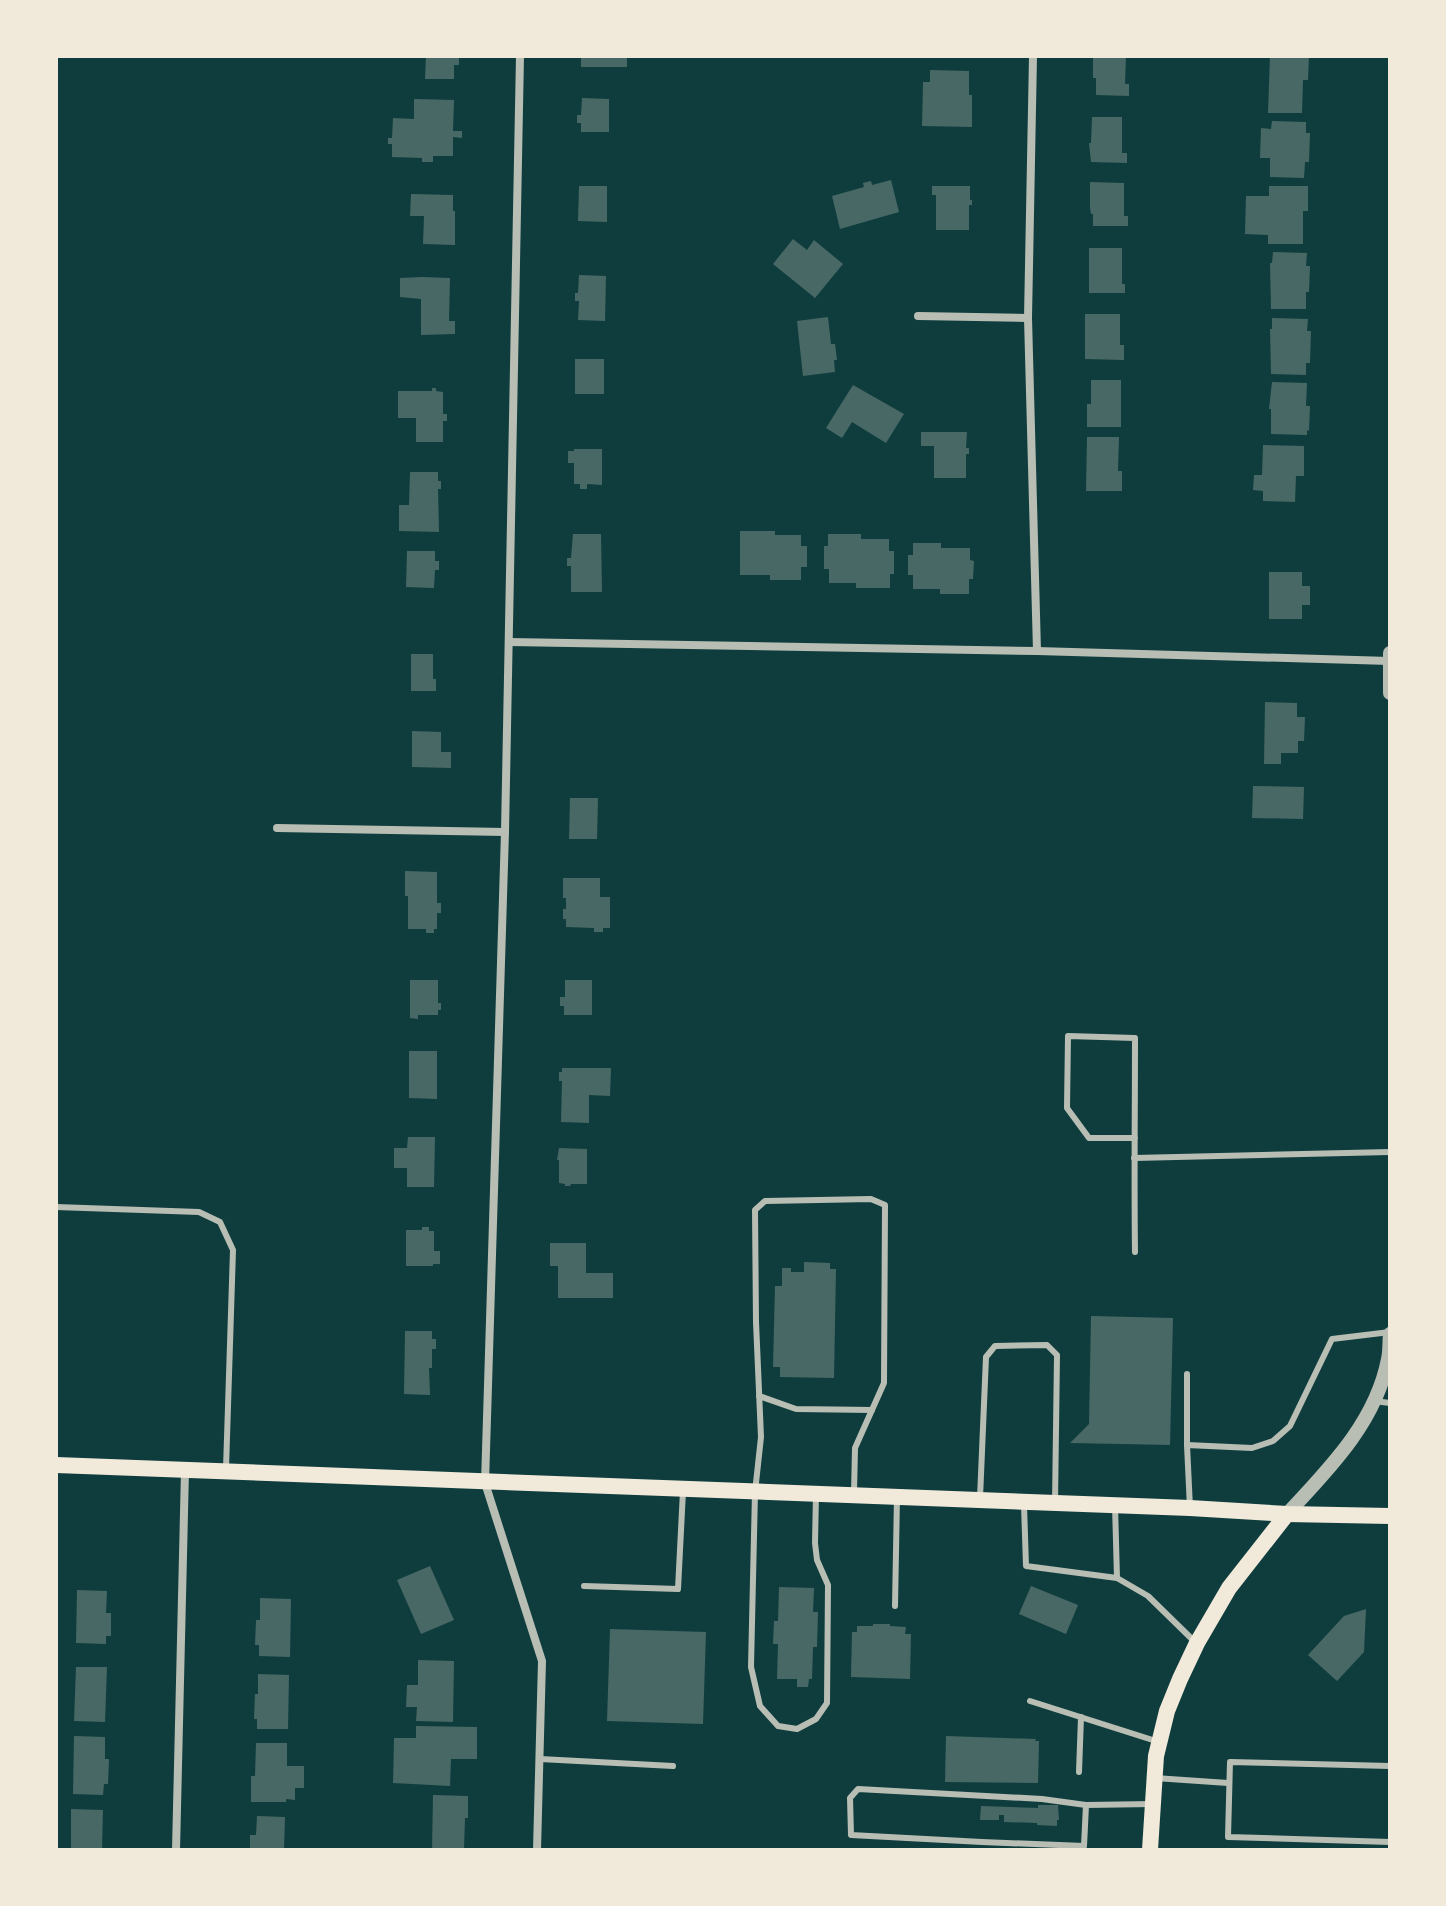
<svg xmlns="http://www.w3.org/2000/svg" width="1446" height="1906" font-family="Karla,sans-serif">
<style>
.building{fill:#486865}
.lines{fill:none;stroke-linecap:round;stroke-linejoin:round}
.service{stroke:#b8beb3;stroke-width:6}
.minor{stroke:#b8beb3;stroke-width:8}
.tertiary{stroke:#b8beb3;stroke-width:14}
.secondary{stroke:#f1e9da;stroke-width:16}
</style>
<rect width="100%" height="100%" fill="#0f3d3e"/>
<g class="building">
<path d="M426 56H459V65H454V79H425Z"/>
<rect x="581" y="56" width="46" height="11"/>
<path d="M1093 56H1126L1125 84H1129V96L1096 95V78H1093Z"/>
<path d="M1270 56H1309L1308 80H1303L1302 113H1268Z"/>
<path d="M930 70 969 71V95H972V127L922 126 923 82H930Z"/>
<path d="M582 98 609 99V132H581V123H577V115H581Z"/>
<path d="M414 99 454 100 453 131H462V138L453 137V156H433V162H422V158L392 157V144H388V138H392L393 118 414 119Z"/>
<path d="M1092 117H1122V153H1127V163L1091 162 1089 143H1091Z"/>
<path d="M1272 121 1306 122V133H1310L1309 162H1305L1304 178 1270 177V158H1260L1261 128 1271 129Z"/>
<path d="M891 180 899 212 840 229 832 196 864 187 863 183 871 181 872 185Z"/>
<path d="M1090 182 1124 183V216H1128V226H1093V214H1091L1090 208Z"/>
<path d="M579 186H607V222L578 221Z"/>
<path d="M932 186H970V200H972V205H969V230H936V195H932Z"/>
<path d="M1269 186H1308V211H1303V244H1268V235L1245 234 1246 196H1269Z"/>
<path d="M411 194 453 195V211H455V245L423 244 424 216H410Z"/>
<path d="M793 239 807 250 814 240 843 264 815 298 773 264Z"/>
<path d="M1089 248H1122V284H1125V293H1089Z"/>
<path d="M1273 252 1307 253 1306 266H1310L1309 292H1306V309H1271L1270 263H1272Z"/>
<path d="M579 275 606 276 605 321 578 320 579 301H575V293H578Z"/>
<path d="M422 277 450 278 449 321H455V334L421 335V299L400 297V278Z"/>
<path d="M1085 314H1120V345H1124V360L1085 359Z"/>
<path d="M828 317 831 344H835L837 360H834L835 372 803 376 797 321Z"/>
<path d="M1272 318 1308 319 1307 331H1311L1310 363H1306V375L1271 374 1270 329H1272Z"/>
<rect x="575" y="359" width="29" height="35"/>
<path d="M1091 380H1121V427H1087V404H1091Z"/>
<path d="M1272 382 1307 383 1306 406H1310L1309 431 1307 430V435L1271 434V409H1269Z"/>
<path d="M853 385 904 414 886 443 852 422 842 438 826 428Z"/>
<path d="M432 388H436V391L443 392V414H447V421H443V442H416V418H398V391H432Z"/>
<path d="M921 432H967L966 448H969V454H966V478H934V446H921Z"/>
<path d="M1087 437H1119L1118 471H1122V491H1086Z"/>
<path d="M1263 445 1304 446V476H1296L1295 502 1263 501V491L1253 490 1254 475H1262Z"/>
<path d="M574 449H602V485L587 484V489H580V484H574V463H568V451H574Z"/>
<path d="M410 472H438V481H441V489H438L439 532 399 531V505H409Z"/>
<path d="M740 531H775V535H801V546H807V567H801V580H770V575H740Z"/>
<path d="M573 534H601L602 592H571V566H567V558H571Z"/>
<path d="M828 534H861V539H889V551H894V574H890V588H856V583H829V569H824V546H828Z"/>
<path d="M913 543H941V548H970V560L974 561 973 579H969V594H940V589H913V575H908V555H913Z"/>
<path d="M407 551H435V561H439V570H435L434 588 406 587Z"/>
<path d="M1269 572H1302V586H1310V605H1302V619H1269Z"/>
<path d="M411 654H433V679H436V691H411Z"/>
<path d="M1265 702 1297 703V717H1305L1304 741H1298V753H1281V764H1264Z"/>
<path d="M412 731 441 732V752H451V768L412 767Z"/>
<path d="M1253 786 1304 787 1303 819 1252 818Z"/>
<path d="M570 798H598L597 839H569Z"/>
<path d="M405 871 437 872V903H441V913H437V929H434V933H426V929H408V896H405Z"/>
<path d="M563 878H600V897H610V928H603V932H594V928L566 927V919H563V909H566V898H563Z"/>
<path d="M410 980H438V1003H441V1010H438V1015H418V1019L410 1018Z"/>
<path d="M565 980H592V1015H564V1006H560V997H565Z"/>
<path d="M409 1051H437V1099L409 1098Z"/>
<path d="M562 1068H611L610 1096 589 1095V1123L561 1122 562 1081H559V1072H562Z"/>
<path d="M408 1137H435L434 1187H407V1168H394V1148H407Z"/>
<path d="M559 1148 587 1149V1184H571L570 1186H565V1184L559 1183V1160H557Z"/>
<path d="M422 1227H429V1231H434V1251H440V1264H433V1266H406V1230H422Z"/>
<path d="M550 1243H586V1273H613V1298H558V1266H550Z"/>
<path d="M804 1262 830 1263V1269H836L834 1378 780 1377V1367H773L775 1286H782V1268H791V1272H804Z"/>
<path d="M1091 1316 1173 1318 1170 1445 1070 1443 1089 1424Z"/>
<path d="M405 1331H432V1339H436V1349H432V1368H429L430 1395 404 1394Z"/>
<path d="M430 1566 454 1620 421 1634 397 1580Z"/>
<path d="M1031 1586 1078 1605 1066 1634 1019 1614Z"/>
<path d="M779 1587 814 1588 813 1612H818L817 1647H813L812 1679H809L808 1687H797V1679H777L778 1644H773L774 1621H778Z"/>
<path d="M77 1590 107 1591 106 1613H111V1636H106V1644L76 1643Z"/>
<path d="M260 1598 291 1599 290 1657 259 1656V1645H255L256 1620H260Z"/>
<path d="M1366 1609 1364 1652 1337 1681 1308 1655 1344 1616Z"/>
<path d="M873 1624H890V1626L906 1627 905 1634H911L910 1679 851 1677 852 1632H857V1626H873Z"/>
<path d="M610 1629 706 1632 703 1724 607 1721Z"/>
<path d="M418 1660 454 1661 453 1722 416 1721 417 1707H406L407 1685H418Z"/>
<path d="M76 1667H107L105 1722 74 1721Z"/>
<path d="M258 1674 289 1675 288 1729H257V1719H254L255 1694H258Z"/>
<path d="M416 1726 477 1727V1759H451L450 1786 393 1783 394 1738H416Z"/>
<path d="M74 1736 105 1737V1759H109L108 1784H104L103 1795 73 1794Z"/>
<path d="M946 1736 1036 1739 1035 1741H1039L1038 1783 945 1782Z"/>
<path d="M256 1743H287V1766H304V1788H295V1800L286 1799V1802H251V1776H255Z"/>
<path d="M433 1795 468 1796V1818H465L464 1850H432Z"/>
<path d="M1038 1805H1058L1059 1820H1057V1826L1037 1825V1823L1004 1822V1815H999V1820H980L981 1806 1038 1808Z"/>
<path d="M71 1809 103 1810 102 1850H71Z"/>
<path d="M257 1816 285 1817 284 1850H250V1835H256Z"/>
</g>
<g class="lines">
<g class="service">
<path d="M1134 1158 1390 1152"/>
<path d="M56 1207 199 1212 220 1222 233 1250 226 1469"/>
<path d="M1135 1252C1134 1180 1135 1109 1135 1038L1068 1036 1067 1108 1089 1138H1135"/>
<path d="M1187 1374V1445"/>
<path d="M759 1396 796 1409 872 1410"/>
<path d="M1374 1401 1390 1403"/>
<path d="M816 1494 815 1543 817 1560 828 1585 827 1703 816 1719 797 1729 778 1726 760 1706 751 1667 755 1492 761 1437 756 1322 755 1210 765 1201 871 1199 885 1205 884 1383 855 1448 854 1493"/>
<path d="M980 1498 986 1357 995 1346 1047 1345 1057 1355 1055 1503"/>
<path d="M1024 1505 1026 1566 1117 1578 1148 1596 1194 1641"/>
<path d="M1115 1505 1117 1578"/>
<path d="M1190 1508 1187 1445 1252 1448 1273 1441 1290 1426 1332 1339 1390 1332"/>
<path d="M584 1586 678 1589 683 1491"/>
<path d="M895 1606 897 1497"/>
<path d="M1030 1701 1159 1742"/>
<path d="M540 1759 673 1766"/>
<path d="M1390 1766 1230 1762 1228 1837 1390 1842"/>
<path d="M1079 1772 1081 1717"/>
<path d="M1155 1778 1228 1783"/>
<path d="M1086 1805 1084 1846 982 1842 851 1835 850 1798 858 1789 1042 1799 1086 1805 1153 1804"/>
</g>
<g class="minor">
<path d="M520 56 505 832 485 1483 542 1661 537 1850"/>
<path d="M1033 56 1028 318 1037 651"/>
<path d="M918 316 1028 318"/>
<path d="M509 642 1037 651 1390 661"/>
<path d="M277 828 505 832"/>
<path d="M176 1850 185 1471"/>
</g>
<g class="tertiary">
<path d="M1390 653V693"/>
<path d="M1287 1514C1329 1469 1376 1422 1388 1359 1390 1351 1389 1342 1390 1334"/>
</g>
<g class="secondary">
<path d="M56 1465 1190 1508 1287 1514 1390 1516"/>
<path d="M1150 1850 1156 1756 1167 1711 1180 1679 1197 1643 1229 1588 1287 1514"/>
</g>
</g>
<rect width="1446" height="1906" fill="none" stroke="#f1e9da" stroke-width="116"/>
</svg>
